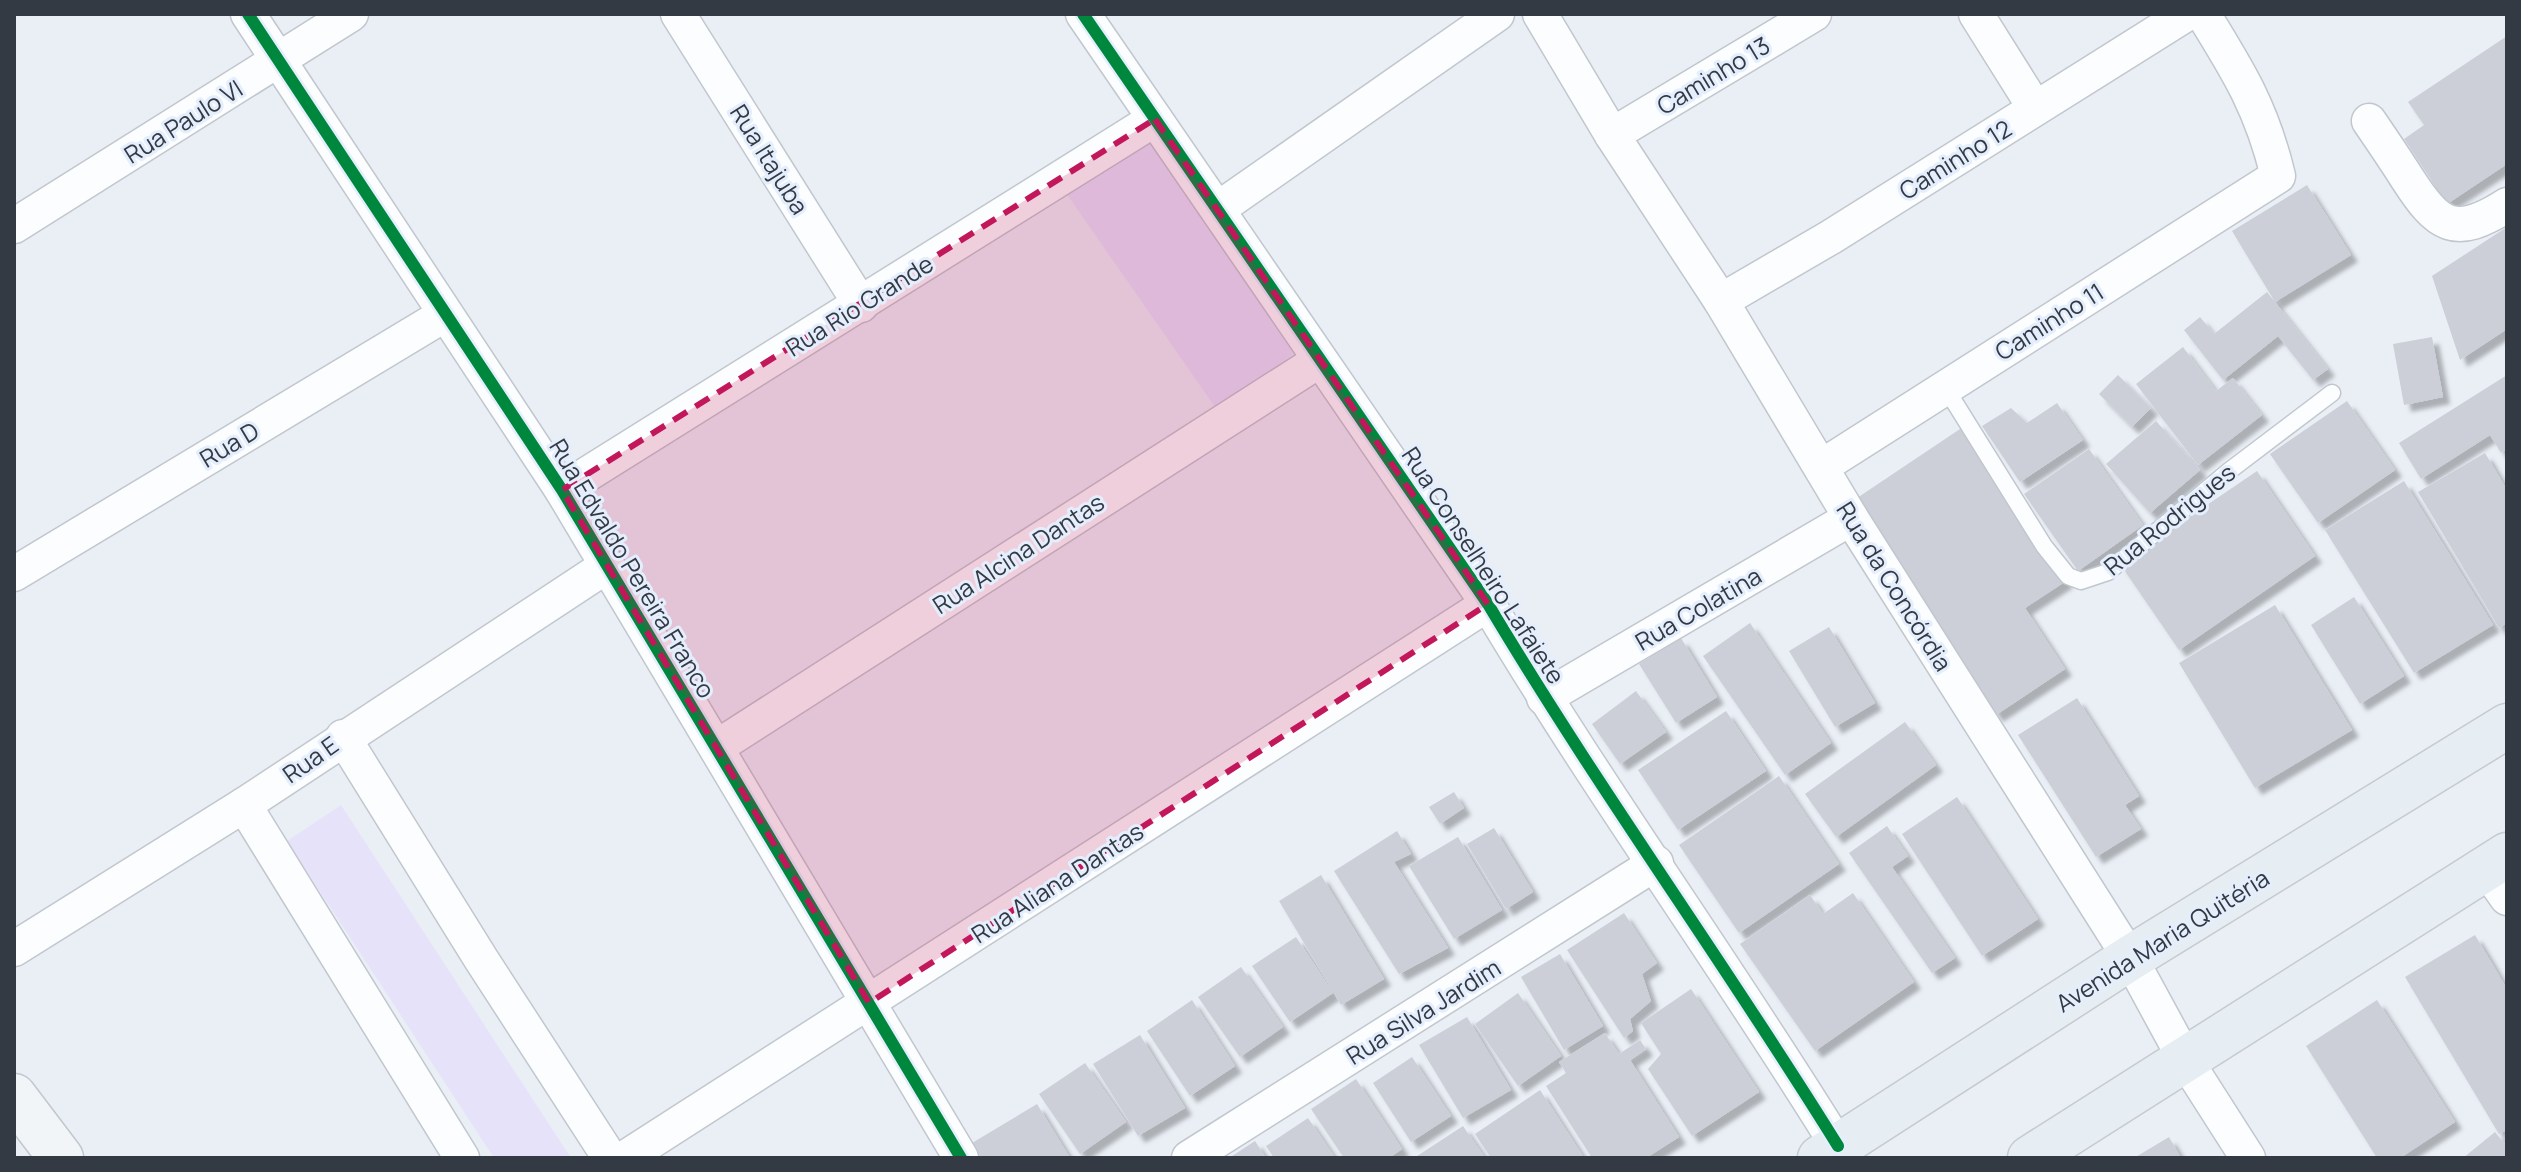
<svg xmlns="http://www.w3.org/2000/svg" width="2521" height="1172" font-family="Manrope,sans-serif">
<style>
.green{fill:#e6e2f9}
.building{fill:#cccfd8;filter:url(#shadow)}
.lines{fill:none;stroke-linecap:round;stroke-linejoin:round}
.lane-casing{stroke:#c1c7ce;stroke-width:19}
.street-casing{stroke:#c1c7ce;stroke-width:37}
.secondary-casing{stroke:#c1c7ce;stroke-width:47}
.primary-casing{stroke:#c7cacf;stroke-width:47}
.lane{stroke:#fcfdfe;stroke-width:16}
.street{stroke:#fcfdfe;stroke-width:34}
.secondary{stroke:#f1f5f8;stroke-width:44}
.primary{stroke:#e6edf3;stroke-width:44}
.cycleway-casing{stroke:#e4eefc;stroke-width:17}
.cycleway{stroke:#00873e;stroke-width:12}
.marked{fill:#c2185b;fill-opacity:0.2;stroke:#c2185b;stroke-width:6;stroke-dasharray:16 10;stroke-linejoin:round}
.labels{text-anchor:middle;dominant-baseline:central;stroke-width:6;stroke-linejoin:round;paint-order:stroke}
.street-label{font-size:24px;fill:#343a44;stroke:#e4eefc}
</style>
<defs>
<filter id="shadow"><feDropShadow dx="7" dy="7" stdDeviation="2" flood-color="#0004"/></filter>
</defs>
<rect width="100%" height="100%" fill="#eaeff6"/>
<g class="green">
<path d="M1150 142 1295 353 1215 407 1066 193Z"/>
<path d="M341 805 571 1158H494L287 841Z"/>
</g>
<g class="building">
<path d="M2507 36V164L2447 204 2404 139 2424 125 2408 102Z"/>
<path d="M2307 185 2351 255 2275 302 2232 231Z"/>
<path d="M2507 227V329L2460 360 2432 276Z"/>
<path d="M2267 292 2328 369 2313 380 2278 336 2223 380 2184 330 2200 317 2214 334Z"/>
<path d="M2432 337 2443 397 2404 405 2393 344Z"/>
<path d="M2183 347 2216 391 2233 378 2262 415 2198 465 2136 384Z"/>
<path d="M2118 375 2151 408 2132 427 2099 394Z"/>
<path d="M2507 375V449L2501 453 2490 435 2421 479 2399 443Z"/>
<path d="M2347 401 2395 470 2318 523 2270 454Z"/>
<path d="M2057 403 2083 440 2020 482 1982 426 2011 408 2027 423Z"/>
<path d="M2156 421 2200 470 2150 513 2106 464Z"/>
<path d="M1963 427 2066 581 2025 608 2065 669 1996 715 1854 500Z"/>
<path d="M2089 449 2143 525 2078 571 2024 494Z"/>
<path d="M2485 453 2507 490V623L2499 628 2418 492Z"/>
<path d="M2257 471 2315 556 2179 650 2120 564Z"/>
<path d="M2404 481 2493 625 2414 673 2325 530Z"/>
<path d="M2354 597 2404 676 2360 704 2311 625Z"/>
<path d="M2275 605 2352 730 2255 788 2179 663Z"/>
<path d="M1750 623 1831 743 1785 775 1703 656Z"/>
<path d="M1829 627 1875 703 1835 727 1789 651Z"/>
<path d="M1681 638 1717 697 1676 723 1639 664Z"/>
<path d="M1636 691 1666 732 1620 764 1592 724Z"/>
<path d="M2077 698 2139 796 2125 805 2141 829 2096 857 2018 735Z"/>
<path d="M1726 711 1766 771 1678 830 1638 770Z"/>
<path d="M1905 722 1936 765 1836 837 1805 794Z"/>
<path d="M1779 776 1839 864 1739 933 1679 845Z"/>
<path d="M1454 792 1464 808 1440 824 1429 807Z"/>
<path d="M1957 797 2038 919 1982 956 1902 834Z"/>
<path d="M1887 826 1908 856 1892 867 1955 958 1932 973 1849 853Z"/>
<path d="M1494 828 1533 892 1506 909 1467 844Z"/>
<path d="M1397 831 1411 854 1394 862 1448 948 1399 974 1334 871Z"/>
<path d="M1458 837 1502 910 1454 939 1409 866Z"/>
<path d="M1321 875 1384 979 1341 1005 1279 901Z"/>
<path d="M1853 893 1914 982 1815 1051 1740 944 1810 895 1823 914Z"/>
<path d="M1624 913 1657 963 1642 974 1651 1001 1630 1019 1633 1031 1624 1038 1567 950Z"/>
<path d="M2475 935 2507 989V1130L2499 1134 2405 977Z"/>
<path d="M1296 937 1333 993 1290 1022 1252 966Z"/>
<path d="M1560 954 1603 1026 1564 1050 1521 977Z"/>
<path d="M1241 967 1283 1027 1240 1057 1198 997Z"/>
<path d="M1691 989 1759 1092 1692 1136 1648 1069 1661 1054 1641 1023Z"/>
<path d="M1518 993 1561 1056 1518 1086 1475 1024Z"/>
<path d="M1192 1000 1235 1066 1190 1096 1147 1031Z"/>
<path d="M2377 1000 2455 1122 2400 1158H2377L2306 1046Z"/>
<path d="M1467 1017 1511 1090 1463 1118 1419 1045Z"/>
<path d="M1605 1033 1619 1054 1640 1040 1646 1049 1630 1060 1679 1137 1646 1158H1592L1546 1086 1566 1073 1559 1062Z"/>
<path d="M1140 1035 1185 1108 1138 1136 1093 1064Z"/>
<path d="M1412 1057 1451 1116 1411 1142 1373 1083Z"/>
<path d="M1085 1063 1126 1122 1080 1154 1039 1094Z"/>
<path d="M1356 1079 1402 1149 1389 1158H1344L1311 1109Z"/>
<path d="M1540 1090 1584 1158H1491L1475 1134Z"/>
<path d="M1037 1104 1070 1158H981L972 1143Z"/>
<path d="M1308 1118 1335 1158H1274L1266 1146Z"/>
<path d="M1463 1126 1485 1158H1414Z"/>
<path d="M2495 1132 2507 1147V1158H2463Z"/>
<path d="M2169 1137 2181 1158H2134Z"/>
<path d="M1255 1141 1266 1158H1229Z"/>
</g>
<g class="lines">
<defs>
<path id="lane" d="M1945 387 2044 546 2068 576 2081 581 2108 572 2229 471 2332 393"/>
<g id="street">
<path d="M248 14 562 490 961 1158"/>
<path d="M678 14 861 305"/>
<path d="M1083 14 1488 604C1598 789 1725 963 1838 1146"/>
<path d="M1540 14 1612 135 1721 301 1851 518 2130 958 2186 1061 2248 1158"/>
<path d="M1976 14 2035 108"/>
<path d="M2369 121C2382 140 2395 159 2407 178 2438 226 2454 239 2507 205"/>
<path d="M1612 135 1814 14"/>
<path d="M1218 209 1497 14"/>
<path d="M14 226 351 14"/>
<path d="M1721 301 1831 237 2186 14"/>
<path d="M1821 467 2278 176C2262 109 2239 72 2203 14"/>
<path d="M562 490 1155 119"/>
<path d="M14 574 444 315"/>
<path d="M1544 698 1851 518"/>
<path d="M343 737 481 959 610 1158"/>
<path d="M717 747 1320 360"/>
<path d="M244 805 462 1158"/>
<path d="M2486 868 2507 898"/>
<path d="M14 949 244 805 605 567"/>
<path d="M625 1158 1488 604"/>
<path d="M1189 1158 1656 863"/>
</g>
<path id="secondary" d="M14 1096 61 1158"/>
<g id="primary">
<path d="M1820 1158 2130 958 2507 726"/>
<path d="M2030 1158 2507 855"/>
</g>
</defs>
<use href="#lane" class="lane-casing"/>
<use href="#street" class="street-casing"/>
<use href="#secondary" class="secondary-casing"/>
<use href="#primary" class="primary-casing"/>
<use href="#lane" class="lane"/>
<use href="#street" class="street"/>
<use href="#secondary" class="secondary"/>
<use href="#primary" class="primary"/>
<defs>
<g id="cycleway">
<path d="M248 14 562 490 961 1158"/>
<path d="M1083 14 1488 604C1598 789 1725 963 1838 1146"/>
</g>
</defs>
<use href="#cycleway" class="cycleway-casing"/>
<use href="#cycleway" class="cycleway"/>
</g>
<path class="marked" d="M1155 119 1488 604 869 1003 562 490Z"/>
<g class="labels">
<g class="street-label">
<text transform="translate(1713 75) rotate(-31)">Caminho 13</text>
<text transform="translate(183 121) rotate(-32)">Rua Paulo VI</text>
<text transform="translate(770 159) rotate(58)">Rua Itajuba</text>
<text transform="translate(1955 159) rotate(-32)">Caminho 12</text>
<text transform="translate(859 305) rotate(-32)">Rua Rio Grande</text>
<text transform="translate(2049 321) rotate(-32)">Caminho 11</text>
<text transform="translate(229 444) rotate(-31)">Rua D</text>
<text transform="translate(2169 519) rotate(-39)">Rua Rodrigues</text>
<text transform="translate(1018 553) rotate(-33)">Rua Alcina Dantas</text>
<text transform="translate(1484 565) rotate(57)">Rua Conselheiro Lafaiete</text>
<text transform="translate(633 568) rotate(59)">Rua Edvaldo Pereira Franco</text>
<text transform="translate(1895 586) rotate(58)">Rua da Concórdia</text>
<text transform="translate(1698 608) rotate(-30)">Rua Colatina</text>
<text transform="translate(310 759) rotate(-35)">Rua E</text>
<text transform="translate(1057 882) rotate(-33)">Rua Aliana Dantas</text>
<text transform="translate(2162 940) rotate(-32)">Avenida Maria Quitéria</text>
<text transform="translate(1423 1011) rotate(-32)">Rua Silva Jardim</text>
</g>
</g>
<rect width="2521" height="1172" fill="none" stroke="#343a44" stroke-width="32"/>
</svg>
